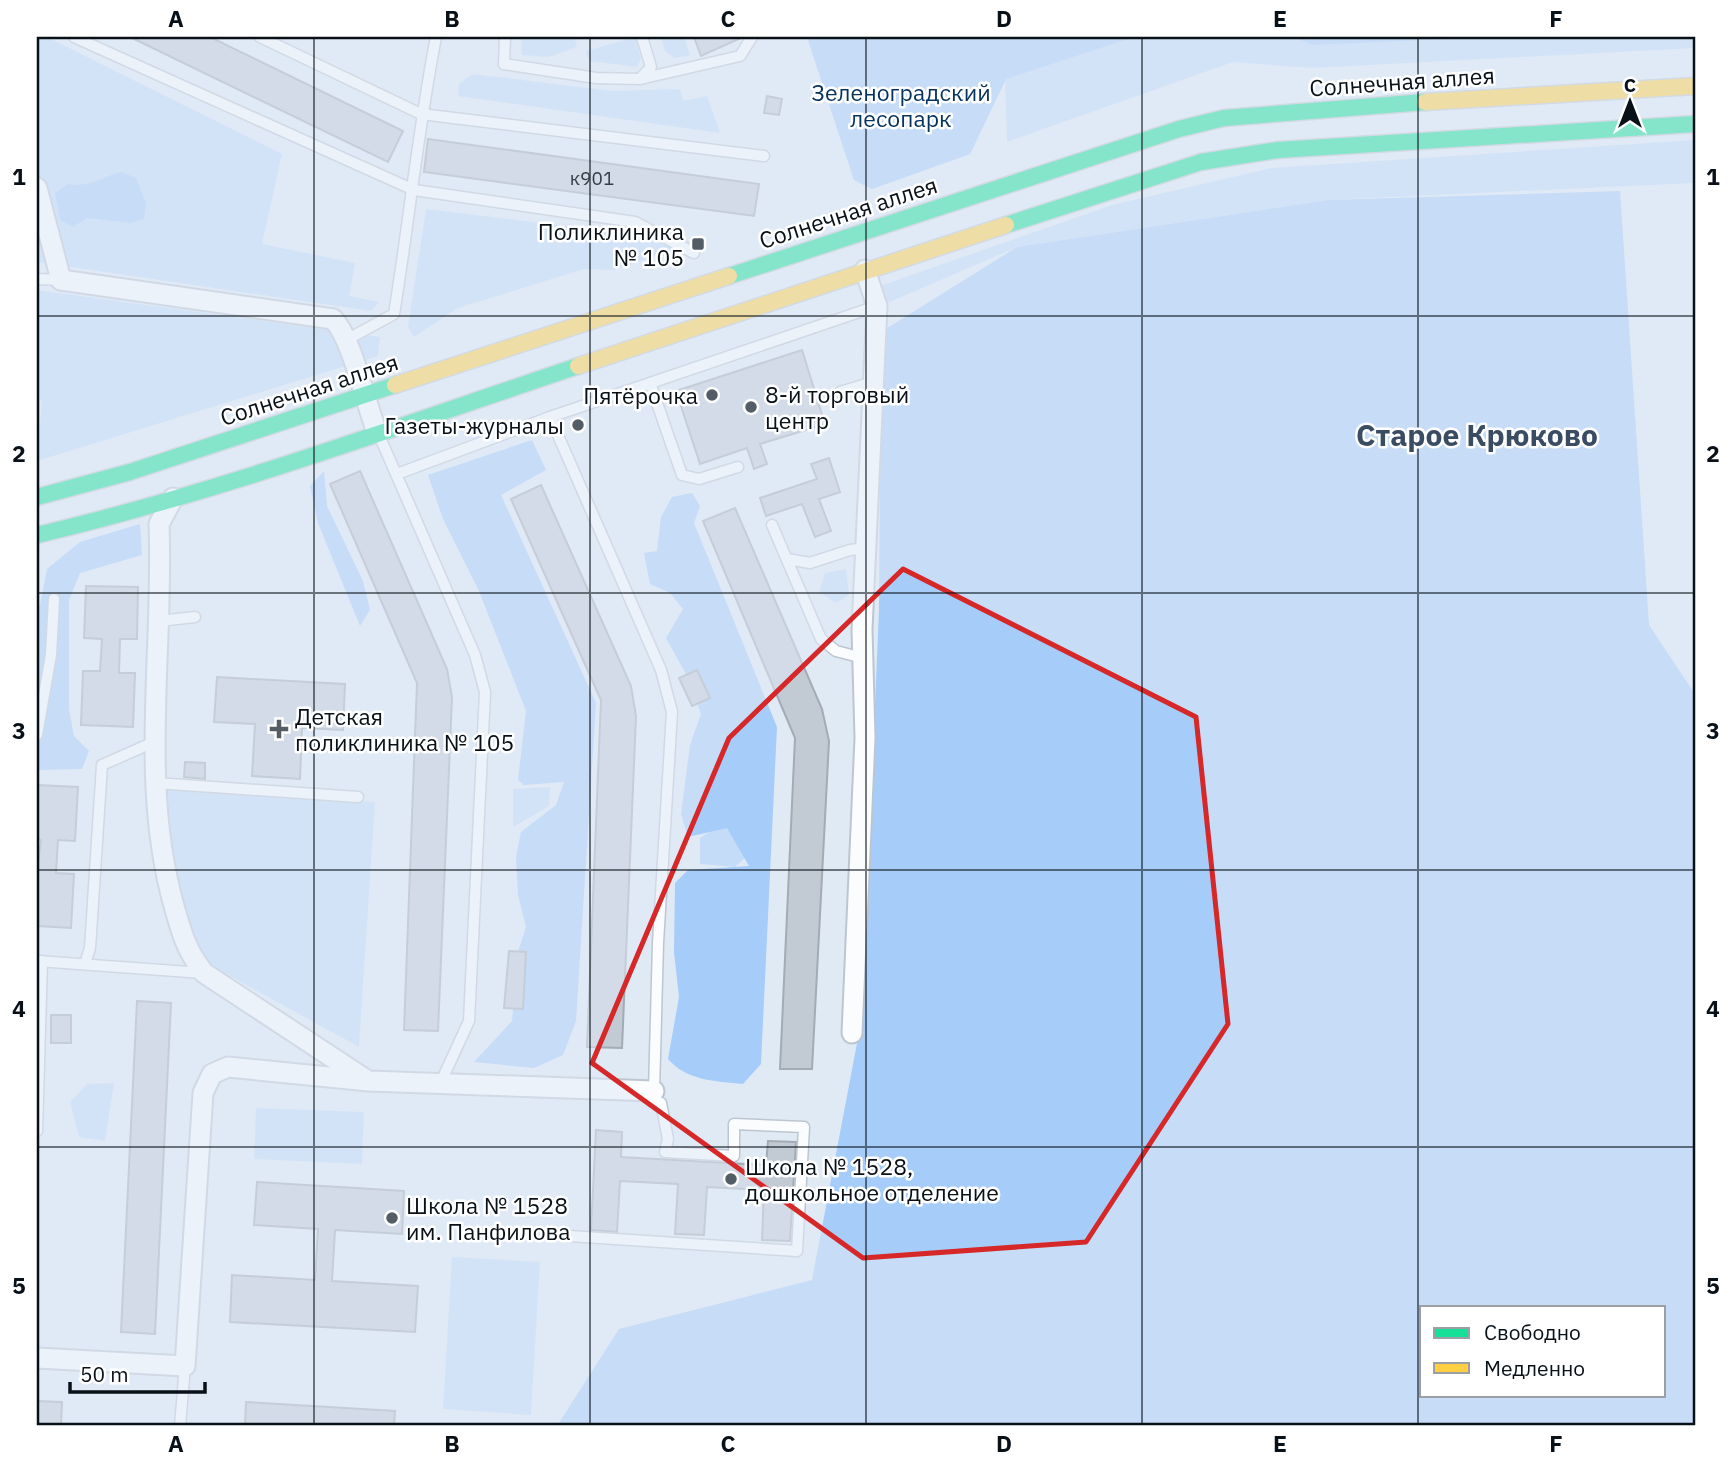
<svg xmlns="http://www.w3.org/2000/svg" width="1732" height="1463" font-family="'IBM Plex Sans',sans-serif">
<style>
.green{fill:#c4dcf8}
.forest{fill:#a6ccf9;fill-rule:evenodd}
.building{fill:#c2cad4;stroke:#a3abb4;stroke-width:2}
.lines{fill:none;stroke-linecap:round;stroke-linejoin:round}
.lane-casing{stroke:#bdc6d0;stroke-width:13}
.street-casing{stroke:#bdc6d0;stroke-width:23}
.fast-casing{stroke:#c2c8cd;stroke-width:19}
.slow-casing{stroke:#c2c8cd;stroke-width:19}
.lane{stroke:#fafcfe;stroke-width:10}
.street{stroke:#fafcfe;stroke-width:19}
.fast{stroke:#16e098;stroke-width:16}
.slow{stroke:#ffcf43;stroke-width:16}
.marked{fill:none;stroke:#d62828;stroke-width:5;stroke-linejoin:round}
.grid{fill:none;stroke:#081018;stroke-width:2;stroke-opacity:0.55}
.poi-dot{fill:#545c65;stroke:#fff;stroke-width:2.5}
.labels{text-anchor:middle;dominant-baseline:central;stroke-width:5;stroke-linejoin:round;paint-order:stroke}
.number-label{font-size:19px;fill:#363e47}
.street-label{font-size:23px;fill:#081018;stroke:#fff}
.park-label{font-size:23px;fill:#05325e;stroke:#fff}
.poi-label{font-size:23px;fill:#081018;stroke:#fff;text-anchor:start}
.district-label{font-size:30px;font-weight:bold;fill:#3a4c62;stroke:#fff}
.neatline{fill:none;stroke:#081018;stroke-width:2.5}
.grid-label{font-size:23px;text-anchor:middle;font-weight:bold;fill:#081018}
</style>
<rect width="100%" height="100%" fill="#e0eaf5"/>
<g class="green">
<path d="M37 37H47L282 154 262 244 355 263 349 296 379 302 371 311 37 262Z"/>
<path d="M521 37H574L577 47 549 57 522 55Z"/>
<path d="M635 37 641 58 637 67 589 61 586 51Z"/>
<path d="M661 37H684L690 55 674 58 665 51Z"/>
<path d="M807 37H1695V48L1312 68 1233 62 1007 142 1005 81 970 154 872 189 854 180Z"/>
<path d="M472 74 612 91 680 89 683 101 707 96 720 133 458 96 459 84Z"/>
<path d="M1695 140V183L1328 200 1017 247 890 302 872 294 880 286 1112 205 1271 168Z"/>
<path d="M426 209 698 242 614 270 584 269 458 308 414 337 408 327Z"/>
<path d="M37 290 380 337 378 356 37 461 42 400 37 398Z"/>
<path d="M846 569 849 595 836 603 819 592 825 573Z"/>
<path d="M550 787 549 806 513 827V789Z"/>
<path d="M164 789 375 802 359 1047 212 966 192 947 170 873Z"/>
<path d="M723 823 749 854 735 867 700 864V838Z"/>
<path d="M114 1083 105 1141 79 1137 70 1102 87 1084Z"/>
<path d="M256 1108 364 1112 362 1164 254 1159Z"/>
<path d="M452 1257 540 1262 531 1415 443 1409Z"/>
</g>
<g class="forest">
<path d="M807 37H1134L1006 79 970 154 872 189 854 180Z"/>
<path d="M1294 37H1490L1312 45Z"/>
<path d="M122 172 136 178 146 203 144 219 131 223 87 218 73 227 60 220 55 193 68 184C91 188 100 177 122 172Z"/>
<path d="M1620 191 1649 625 1695 694V1426H557L619 1329 812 1280 862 1017 879 610 881 332 1017 247 1328 200ZM1422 1307H1664V1395H1422Z"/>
<path d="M532 440 546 470 501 495 596 703 576 1021 563 1055 534 1068 474 1062 512 1021 514 997 510 977 526 927 518 895 516 857 521 832 556 805 564 782 524 785 518 780 526 711 479 591 443 519 428 475Z"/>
<path d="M324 471 327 506 363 581 370 610 360 626 318 523 310 486Z"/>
<path d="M692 493 700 506 694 523 777 727 761 1064 743 1084C715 1081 687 1081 668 1059L679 997 674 952 675 883 688 870 749 866 727 828 688 837 681 814 690 745 701 714 686 674 666 638 683 609 670 593 650 584 644 553 657 551 661 517 672 497Z"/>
<path d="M140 524 142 555 80 573 69 600V709L74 736 89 751 82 769 37 770V606L40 605 47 569 80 542Z"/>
</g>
<g class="building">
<path d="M130 37H210L403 131 388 162Z"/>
<path d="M694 37H743L701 56Z"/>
<path d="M767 96 782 99 779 115 764 113Z"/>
<path d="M428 139 759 184 754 216 424 172Z"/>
<path d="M802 350 825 424 760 444 767 464 754 469 747 448 700 464 676 391Z"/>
<path d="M829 458 840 492 819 499 831 531 815 537 802 504 766 516 760 498 817 479 811 464Z"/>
<path d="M360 471 447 669 452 697 438 1031 404 1030 417 683 330 484Z"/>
<path d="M541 485 631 686 636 716 622 1048 587 1047 601 700 511 499Z"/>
<path d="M735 508 822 709 829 741 812 1069H780L795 738 703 521Z"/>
<path d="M86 586 138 587 137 639H120L119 673H135L133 727 81 725 83 671H100L102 639 84 638Z"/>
<path d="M697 670 710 698 692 706 679 678Z"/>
<path d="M217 677 345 684 343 730 302 728 300 779 252 776 255 724 214 722Z"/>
<path d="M185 762 205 763V779L184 777Z"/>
<path d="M37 785 78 787 75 841 58 840 56 873 74 874 71 928 37 926V872L41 840 37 839Z"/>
<path d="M509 951 526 952 523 1009 504 1008Z"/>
<path d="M137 1001 171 1003 155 1334 121 1332Z"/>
<rect x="51" y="1015" width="20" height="28"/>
<path d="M596 1130 622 1132 621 1157 766 1165 768 1141 796 1142 790 1241 762 1240 764 1190 707 1187 704 1235 675 1234 678 1184 620 1181 617 1232 591 1230Z"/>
<path d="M257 1182 404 1191 402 1234 335 1230 332 1281 418 1286 415 1332 230 1322 232 1275 315 1280 318 1229 254 1225Z"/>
<path d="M37 1401 62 1402 61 1426H37Z"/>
<path d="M246 1402 395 1411 394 1426H245Z"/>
</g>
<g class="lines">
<defs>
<g id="lane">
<path d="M74 37 414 190 635 222 694 253"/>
<path d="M260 37 421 114 764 156"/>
<path d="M505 37 504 64 596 78 640 79 740 56 752 37"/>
<path d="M640 79 651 67 642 37"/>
<path d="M37 279 61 280"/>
<path d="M348 339 394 314C409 222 418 129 436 37"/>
<path d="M650 383 682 475 699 479 738 467"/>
<path d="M840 392 873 382"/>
<path d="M550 417 661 670 672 712 658 943 654 1091"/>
<path d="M379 435 475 655 485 692 469 1021 440 1084"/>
<path d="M397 474 550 417 877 306"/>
<path d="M772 525 821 639 836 651 863 658"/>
<path d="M787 559 810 563 850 550 868 548"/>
<path d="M159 621 195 617"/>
<path d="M37 735 51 655 54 599"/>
<path d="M156 783 358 797"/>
<path d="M37 961 203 973"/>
<path d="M85 964 90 948 102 765 154 742"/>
<path d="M37 1131 42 961"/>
<path d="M569 1236 797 1251 804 1127 734 1124V1156L665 1152 668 1139 661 1103 646 1095"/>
<path d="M180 1426 185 1366"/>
</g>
<g id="street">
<path d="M37 188 61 280 333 319C352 338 365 402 377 432"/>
<path d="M173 498 159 524C164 652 139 782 174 906 182 934 186 950 204 973L365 1079"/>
<path d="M852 1033 865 738 862 629 877 306 865 270"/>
<path d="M37 1358 185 1366 203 1093 212 1074 228 1067 369 1081 654 1091"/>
</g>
<g id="fast">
<path d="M1006 225 1201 162 1278 150 1695 124"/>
<path d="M729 276 1179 129 1224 118 1425 102"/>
<path d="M37 497 130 472 395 385"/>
<path d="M37 535C220 492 399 426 578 366"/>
</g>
<g id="slow">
<path d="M1425 102 1695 86"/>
<path d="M578 366 1006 225"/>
<path d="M395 385 729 276"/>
</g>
</defs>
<use href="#lane" class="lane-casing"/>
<use href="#street" class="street-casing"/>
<use href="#fast" class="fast-casing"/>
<use href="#slow" class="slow-casing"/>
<use href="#lane" class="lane"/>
<use href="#street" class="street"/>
<use href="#fast" class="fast"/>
<use href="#slow" class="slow"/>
</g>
<path d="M0 0H1732V1463H0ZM903 569 1196 717 1228 1024 1086 1242 863 1258 592 1063 729 738Z" fill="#e0eaf5" fill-opacity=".55" fill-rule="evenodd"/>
<path class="marked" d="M903 569 1196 717 1228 1024 1086 1242 863 1258 592 1063 729 738Z"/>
<path class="grid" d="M314 37V1426M590 37V1426M866 37V1426M1142 37V1426M1418 37V1426M37 316H1695M37 593H1695M37 870H1695M37 1147H1695"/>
<g class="poi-dot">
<rect x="691" y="237" width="14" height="14" rx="3.5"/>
<circle cx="712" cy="395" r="7"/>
<circle cx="751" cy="407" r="7"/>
<circle cx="578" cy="425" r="7"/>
<path d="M275.5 718.5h7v7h7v7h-7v7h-7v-7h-7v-7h7z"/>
<circle cx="731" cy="1179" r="7"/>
<circle cx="392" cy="1218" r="7"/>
</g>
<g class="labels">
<g class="number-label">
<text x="592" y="178">к901</text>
</g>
<g class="street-label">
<text transform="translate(1402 81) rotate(-4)">Солнечная аллея</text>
<text transform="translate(848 212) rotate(-18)">Солнечная аллея</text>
<text transform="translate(309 389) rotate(-18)">Солнечная аллея</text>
</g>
<g class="park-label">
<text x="901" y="92">Зеленоградский<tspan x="901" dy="26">лесопарк</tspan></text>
</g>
<g class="poi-label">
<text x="684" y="231" text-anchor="end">Поликлиника<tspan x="684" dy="26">№ 105</tspan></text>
<text x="765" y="394">8-й торговый<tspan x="765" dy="26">центр</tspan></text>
<text x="698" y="395" text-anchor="end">Пятёрочка</text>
<text x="564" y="425" text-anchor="end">Газеты-журналы</text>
<text x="295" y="716">Детская<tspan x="295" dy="26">поликлиника № 105</tspan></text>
<text x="745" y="1166">Школа № 1528,<tspan x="745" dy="26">дошкольное отделение</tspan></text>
<text x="406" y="1205">Школа № 1528<tspan x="406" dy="26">им. Панфилова</tspan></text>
</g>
<g class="district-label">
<text x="1477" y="434">Старое Крюково</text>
</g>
</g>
<rect width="1732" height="1463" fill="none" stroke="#ffffff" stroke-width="77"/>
<rect x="1420" y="1306" width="245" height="91" fill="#ffffff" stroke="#9c9fa3" stroke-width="2"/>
<rect x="1434" y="1328" width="35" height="10" fill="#16e098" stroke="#9c9fa3" stroke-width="2"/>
<text x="1484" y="1340" font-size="21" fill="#081018">Свободно</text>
<rect x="1434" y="1363" width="35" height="10" fill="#ffcf43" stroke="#9c9fa3" stroke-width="2"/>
<text x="1484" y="1376" font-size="21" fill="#081018">Медленно</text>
<g transform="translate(1630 102)" stroke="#ffffff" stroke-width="5" paint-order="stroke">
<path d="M0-5L12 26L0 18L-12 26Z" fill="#081018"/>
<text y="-10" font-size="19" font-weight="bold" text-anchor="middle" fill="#081018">С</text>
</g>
<path d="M70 1382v10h135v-10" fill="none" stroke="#081018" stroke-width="3.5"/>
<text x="80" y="1382" font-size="21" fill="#081018" stroke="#ffffff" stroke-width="5" paint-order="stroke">50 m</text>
<rect x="38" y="38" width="1656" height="1386" class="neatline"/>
<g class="grid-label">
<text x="176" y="27">A</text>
<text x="452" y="27">B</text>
<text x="728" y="27">C</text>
<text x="1004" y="27">D</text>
<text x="1280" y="27">E</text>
<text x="1556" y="27">F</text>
<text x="19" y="185">1</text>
<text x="1713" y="185">1</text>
<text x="19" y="462">2</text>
<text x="1713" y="462">2</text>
<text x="19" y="739">3</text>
<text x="1713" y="739">3</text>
<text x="19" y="1017">4</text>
<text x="1713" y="1017">4</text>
<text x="19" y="1294">5</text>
<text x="1713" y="1294">5</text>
<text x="176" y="1452">A</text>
<text x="452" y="1452">B</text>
<text x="728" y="1452">C</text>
<text x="1004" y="1452">D</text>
<text x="1280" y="1452">E</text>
<text x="1556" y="1452">F</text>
</g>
</svg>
